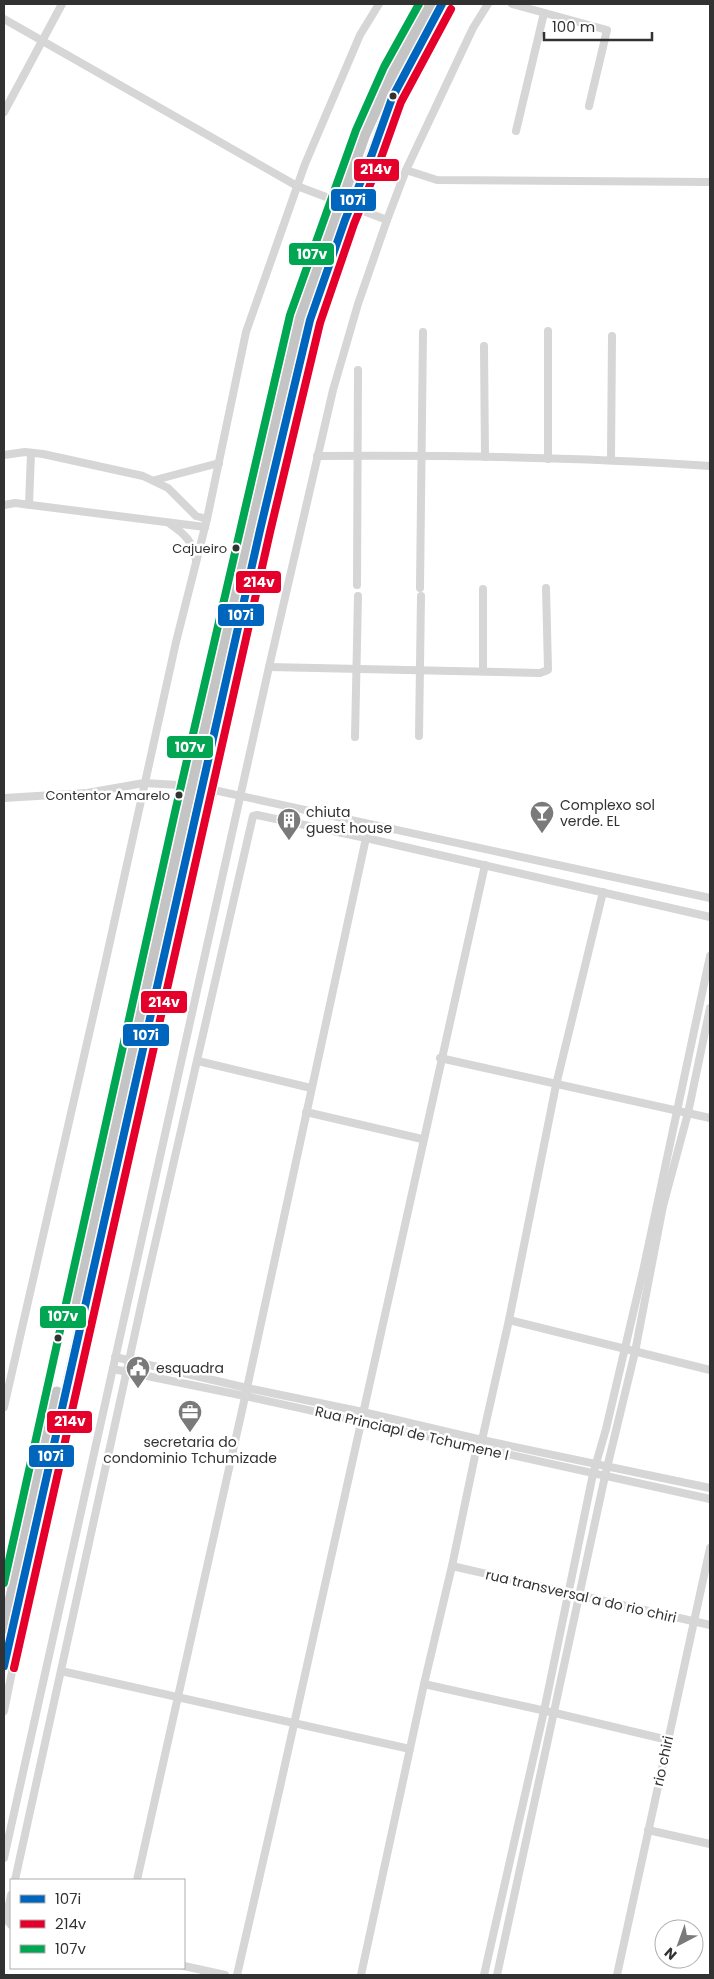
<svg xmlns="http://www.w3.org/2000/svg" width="714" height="1979" font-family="Poppins,sans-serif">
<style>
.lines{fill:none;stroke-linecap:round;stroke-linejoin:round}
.minor{stroke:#d6d6d6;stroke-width:8}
.highway{stroke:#c4c4c4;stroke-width:11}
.bus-1-casing{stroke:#fff;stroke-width:11}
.bus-2-casing{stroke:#fff;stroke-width:11}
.bus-3-casing{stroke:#fff;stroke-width:11}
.bus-1{stroke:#0065bd;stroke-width:8}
.bus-2{stroke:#e4002b;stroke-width:8}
.bus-3{stroke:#00a651;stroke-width:8}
.bus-dot{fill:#323232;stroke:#fff;stroke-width:2}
.labels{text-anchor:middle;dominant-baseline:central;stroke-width:5;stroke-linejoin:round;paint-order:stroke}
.bus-label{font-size:13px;fill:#323232;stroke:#fff;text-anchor:end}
.poi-label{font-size:14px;fill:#323232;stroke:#fff;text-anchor:start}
.street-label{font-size:14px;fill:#323232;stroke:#fff}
.line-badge{stroke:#fff;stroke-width:2}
.badge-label{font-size:14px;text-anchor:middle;font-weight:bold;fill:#fff}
</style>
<rect width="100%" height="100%" fill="#fff"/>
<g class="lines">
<g class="minor">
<path d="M512 4 607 30 589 106"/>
<path d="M4 19 297 186 387 220"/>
<path d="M4 112 62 4"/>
<path d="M516 131 544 13"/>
<path d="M406 170 437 180 710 182"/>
<path d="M484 346 485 457"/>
<path d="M4 455 25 452 43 454 143 476 168 488 196 516 207 519"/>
<path d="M317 456C448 455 579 457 710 466"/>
<path d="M548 459V331"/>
<path d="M611 459 612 336"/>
<path d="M155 480 219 463"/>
<path d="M4 505 15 503 205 527"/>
<path d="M29 505 31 453"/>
<path d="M170 524C185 534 193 542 196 560"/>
<path d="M357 585 358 370"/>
<path d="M420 588 423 332"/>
<path d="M269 667 540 673 548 670 546 588"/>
<path d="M483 671V589"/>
<path d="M419 736 421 596"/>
<path d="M355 737 358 596"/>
<path d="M209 789 710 898"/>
<path d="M4 798 87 793 144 783 196 786"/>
<path d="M440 1058 710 1118"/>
<path d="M198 1061 311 1088"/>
<path d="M306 1112 422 1139"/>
<path d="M509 1320 710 1370"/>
<path d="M115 1357 247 1388 363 1412 482 1440 710 1488"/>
<path d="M113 1369 245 1396 710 1499"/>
<path d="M4 1407 105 964 176 642 207 519 246 332 305 164 360 35 379 4"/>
<path d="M452 1566 710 1625"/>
<path d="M61 1671 410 1749"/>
<path d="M424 1684 555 1713 668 1740"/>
<path d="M4 1711 34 1564 81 1366 193 866 214 790"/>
<path d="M648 1830 710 1844"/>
<path d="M4 1858 269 667 333 390 358 304 387 220 406 170 473 28 488 4"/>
<path d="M15 1880 144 1292 253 816 257 815 366 838 710 917"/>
<path d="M137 1880 247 1388 366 838"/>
<path d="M11 1895 6 1919 11 1925"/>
<path d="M184 1966 225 1975"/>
<path d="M237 1975C323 1606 399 1235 485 865"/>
<path d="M361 1975 424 1684 452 1566 476 1451 482 1440 509 1320 556 1085 603 892"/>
<path d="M484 1975 544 1711 593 1474 606 1429 643 1271 710 956"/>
<path d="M497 1975 605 1476 635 1352 663 1206 688 1113 710 1008"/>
<path d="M617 1975 710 1548"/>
</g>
<g class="highway">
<path d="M77 1301 185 814 300 317 365 134 393 72 430 4"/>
<path d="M4 1628 57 1392"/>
<path d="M4 1666 260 530 310 320 345 220 372 154 392 98 442 4"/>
</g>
<defs>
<path id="bus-1" d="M4 1666 260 530 310 320 345 220 372 154 392 98 442 4"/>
<path id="bus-2" d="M14 1668 270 532 320 323 354 224 381 158 401 102 451 9"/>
<path id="bus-3" d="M4 1583 175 812 290 315 356 130 384 67 419 4"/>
</defs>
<use href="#bus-1" class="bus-1-casing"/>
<use href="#bus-2" class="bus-2-casing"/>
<use href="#bus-3" class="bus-3-casing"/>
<use href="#bus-1" class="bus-1"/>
<use href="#bus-2" class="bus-2"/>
<use href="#bus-3" class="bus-3"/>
</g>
<defs>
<symbol id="bar-pin" viewBox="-11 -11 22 30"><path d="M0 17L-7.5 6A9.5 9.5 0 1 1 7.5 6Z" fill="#7a7a7a" stroke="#fff"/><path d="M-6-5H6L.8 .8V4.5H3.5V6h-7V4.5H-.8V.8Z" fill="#fff"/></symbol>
<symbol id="building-pin" viewBox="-11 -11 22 30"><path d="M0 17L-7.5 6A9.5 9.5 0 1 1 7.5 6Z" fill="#7a7a7a" stroke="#fff"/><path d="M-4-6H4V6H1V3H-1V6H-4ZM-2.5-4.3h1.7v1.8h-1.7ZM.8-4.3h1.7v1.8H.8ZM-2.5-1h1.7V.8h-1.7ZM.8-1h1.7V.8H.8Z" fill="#fff"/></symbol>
<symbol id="civic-pin" viewBox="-11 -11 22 30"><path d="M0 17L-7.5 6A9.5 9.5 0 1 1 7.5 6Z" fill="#7a7a7a" stroke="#fff"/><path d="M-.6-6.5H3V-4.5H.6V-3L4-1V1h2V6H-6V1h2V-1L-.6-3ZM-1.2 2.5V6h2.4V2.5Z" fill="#fff"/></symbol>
<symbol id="office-pin" viewBox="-11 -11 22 30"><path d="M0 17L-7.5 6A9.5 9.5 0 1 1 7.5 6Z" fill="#7a7a7a" stroke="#fff"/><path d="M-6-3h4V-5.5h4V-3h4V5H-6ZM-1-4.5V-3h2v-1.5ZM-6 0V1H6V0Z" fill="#fff"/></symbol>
</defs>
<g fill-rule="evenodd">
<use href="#bar-pin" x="528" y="799" width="28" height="38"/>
<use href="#building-pin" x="275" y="806" width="28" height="38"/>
<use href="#civic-pin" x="124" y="1354" width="28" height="38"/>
<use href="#office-pin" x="176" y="1398" width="28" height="38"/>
</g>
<g class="bus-dot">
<circle cx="393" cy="96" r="4.5"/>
<circle cx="236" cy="548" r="4.5"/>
<circle cx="179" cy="795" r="4.5"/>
<circle cx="58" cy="1338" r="4.5"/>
</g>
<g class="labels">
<g class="bus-label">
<text x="227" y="548">Cajueiro</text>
<text x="170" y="795">Contentor Amarelo</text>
</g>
<g class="poi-label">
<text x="560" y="805">Complexo sol<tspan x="560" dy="16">verde. EL</tspan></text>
<text x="306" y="812">chiuta<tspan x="306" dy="16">guest house</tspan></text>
<text x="156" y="1368">esquadra</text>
<text x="190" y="1442" text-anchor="middle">secretaria do<tspan x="190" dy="16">condominio Tchumizade</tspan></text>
</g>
<g class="street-label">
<text transform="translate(412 1433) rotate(13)">Rua Princiapl de Tchumene I</text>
<text transform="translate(581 1596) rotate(13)">rua transversal a do rio chiri</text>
<text transform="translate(663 1761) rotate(-78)">rio chiri</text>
</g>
</g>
<g class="line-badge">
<rect x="353" y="158" width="47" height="24" rx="5" fill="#e4002b"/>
<rect x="330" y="188" width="47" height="24" rx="5" fill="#0065bd"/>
<rect x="288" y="242" width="47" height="24" rx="5" fill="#00a651"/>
<rect x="235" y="570" width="47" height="24" rx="5" fill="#e4002b"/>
<rect x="217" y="603" width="48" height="24" rx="5" fill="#0065bd"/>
<rect x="166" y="735" width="48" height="24" rx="5" fill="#00a651"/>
<rect x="140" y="990" width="48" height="24" rx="5" fill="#e4002b"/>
<rect x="122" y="1023" width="48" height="24" rx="5" fill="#0065bd"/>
<rect x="39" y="1305" width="48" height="24" rx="5" fill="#00a651"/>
<rect x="46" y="1410" width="47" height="24" rx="5" fill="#e4002b"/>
<rect x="28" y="1444" width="47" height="24" rx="5" fill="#0065bd"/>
</g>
<g class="badge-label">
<text x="376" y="174">214v</text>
<text x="353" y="205">107i</text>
<text x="312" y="259">107v</text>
<text x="259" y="587">214v</text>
<text x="241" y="620">107i</text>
<text x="190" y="752">107v</text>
<text x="164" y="1007">214v</text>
<text x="146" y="1040">107i</text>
<text x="63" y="1321">107v</text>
<text x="70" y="1426">214v</text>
<text x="51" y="1461">107i</text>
</g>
<rect width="714" height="1979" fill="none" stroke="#323232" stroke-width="10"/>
<rect x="10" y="1879" width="175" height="90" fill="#ffffff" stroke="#adadad"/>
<rect x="20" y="1895" width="25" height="8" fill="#0065bd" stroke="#adadad"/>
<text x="55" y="1904" font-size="15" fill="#323232">107i</text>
<rect x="20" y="1920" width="25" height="8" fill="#e4002b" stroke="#adadad"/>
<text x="55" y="1929" font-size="15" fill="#323232">214v</text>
<rect x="20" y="1945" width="25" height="8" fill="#00a651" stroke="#adadad"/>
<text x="55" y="1954" font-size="15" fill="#323232">107v</text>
<g transform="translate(679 1944) rotate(221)"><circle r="24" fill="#ffffff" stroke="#adadad"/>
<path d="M0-4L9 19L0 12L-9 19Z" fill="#7a7a7a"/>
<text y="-8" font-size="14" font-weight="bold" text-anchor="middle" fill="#323232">N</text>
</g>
<path d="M544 32v8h108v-8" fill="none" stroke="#323232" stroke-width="2.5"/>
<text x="552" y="32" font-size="15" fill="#323232" stroke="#ffffff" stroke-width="4" paint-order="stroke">100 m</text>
</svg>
